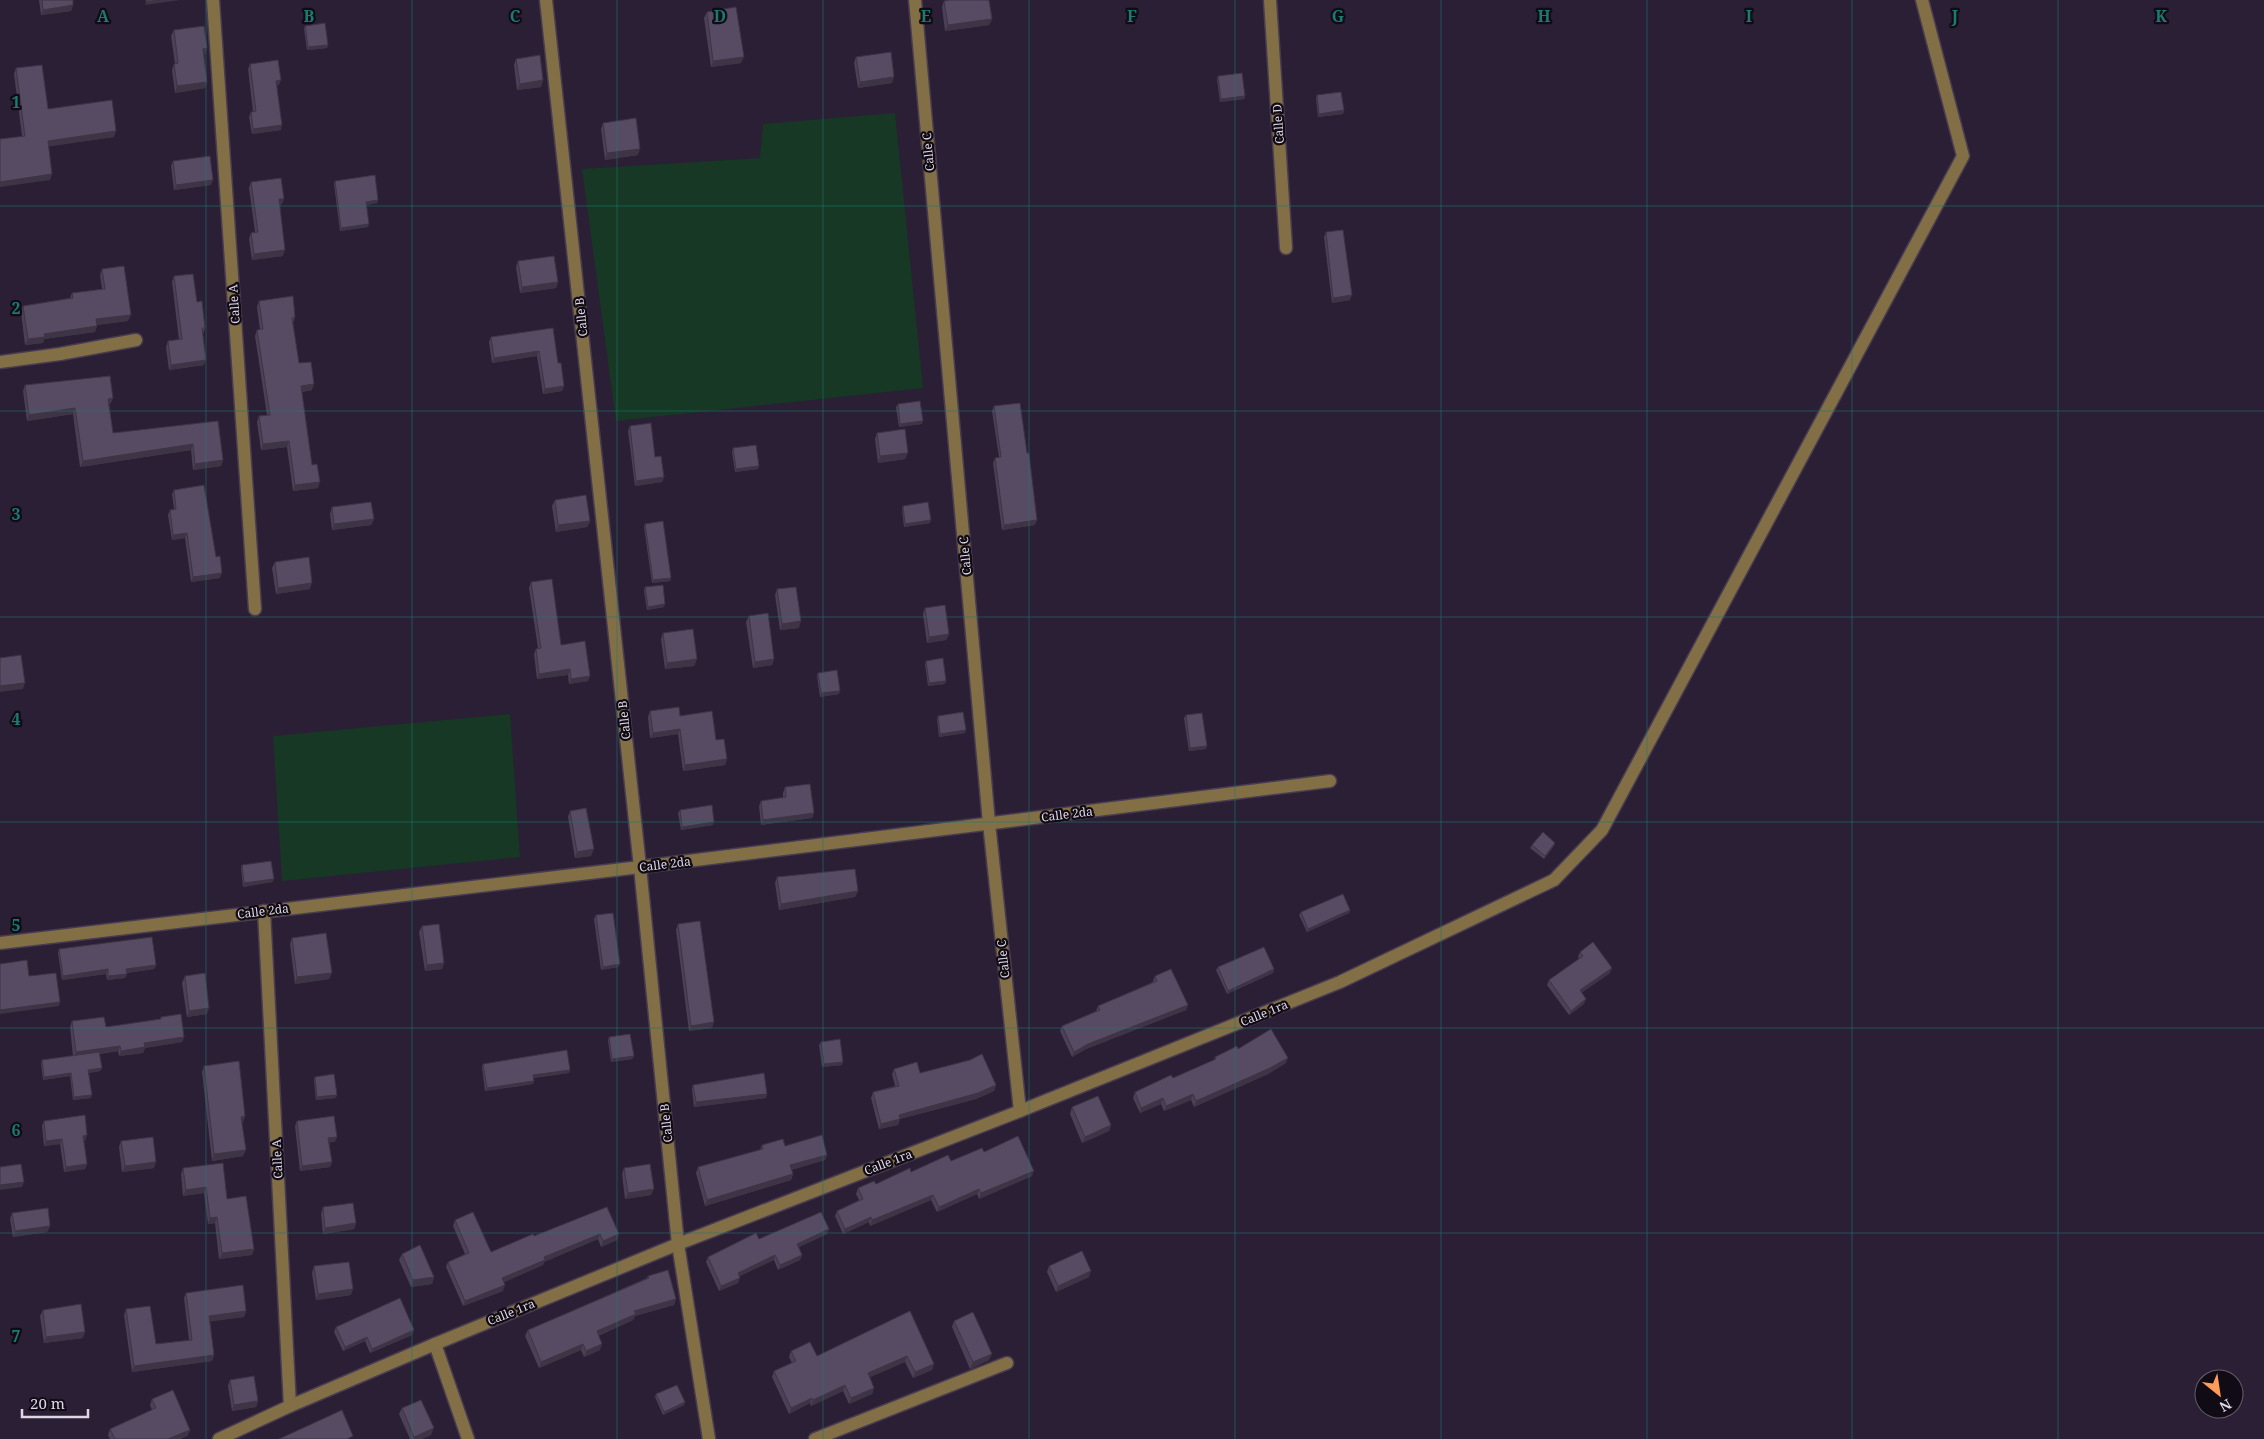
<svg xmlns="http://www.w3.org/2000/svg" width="2264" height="1439" font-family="'Noto Serif',serif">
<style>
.green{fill:#163825}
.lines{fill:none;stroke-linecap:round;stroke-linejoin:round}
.minor-casing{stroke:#483c51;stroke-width:15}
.minor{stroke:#826f45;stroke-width:12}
.wall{fill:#4b4055}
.shaded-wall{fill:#3d3445}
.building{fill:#574a63;stroke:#3d3445}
.grid{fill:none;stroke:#197b74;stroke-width:1;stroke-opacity:0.55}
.labels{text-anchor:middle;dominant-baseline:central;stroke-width:4.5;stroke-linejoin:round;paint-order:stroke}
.street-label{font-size:12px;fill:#ded7e6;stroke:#110b15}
.grid-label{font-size:16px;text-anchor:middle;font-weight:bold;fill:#197b74;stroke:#110b15;stroke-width:4.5;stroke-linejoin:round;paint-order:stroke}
</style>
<rect width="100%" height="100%" fill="#2b1f35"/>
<g class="green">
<path d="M895 113 923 388 616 421 582 169 760 158 763 124Z"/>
<path d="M510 714 520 857 282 881 273 736Z"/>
</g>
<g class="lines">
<defs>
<g id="minor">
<path d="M213 0 255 609"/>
<path d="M546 0 640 867 678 1244 709 1439"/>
<path d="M915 0 989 823 1020 1111"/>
<path d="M1270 0 1286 248"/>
<path d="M0 362 60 354 136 340"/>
<path d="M264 911 290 1406"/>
<path d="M0 943 640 867 1330 781"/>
<path d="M435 1344 468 1439"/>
<path d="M219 1439 290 1406 435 1344 678 1244 1020 1111 1340 982 1554 880 1602 830 1963 156 1922 0"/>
<path d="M815 1439 1007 1363"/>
</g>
</defs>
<use href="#minor" class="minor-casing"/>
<use href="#minor" class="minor"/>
</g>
<g class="wall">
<path d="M39 0H73V5L71 11 41 15Z"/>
<path d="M944 1 992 19 989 25 945 31 942 7Z"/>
<path d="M707 12 741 63 711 67 704 18Z"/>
<path d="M305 26 328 45 327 48 307 50 304 29Z"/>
<path d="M174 30 205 55H204L207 82 205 88 175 93 172 70 174 64H175L171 36Z"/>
<path d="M856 57 892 83 858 88 854 63Z"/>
<path d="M516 59 543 80 541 87 517 90 514 65Z"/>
<path d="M250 64 279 85H277L281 130 252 134 249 117 251 112H253L248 69Z"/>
<path d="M16 68 48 109 114 137 48 146 50 180 22 136 14 74Z"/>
<path d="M1218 76 1245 96 1244 99 1220 102 1217 79Z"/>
<path d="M1317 95 1344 110 1343 114 1318 117 1316 98Z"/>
<path d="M603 123 638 155 605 160 601 129Z"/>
<path d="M173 161 211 185 174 190 171 166Z"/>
<path d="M335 181 378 200 377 203 367 205 368 227 340 231 334 184Z"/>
<path d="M251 182 284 199 281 205H280L283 256 252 260 249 239 251 233 255 232 249 188Z"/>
<path d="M1326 232 1350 300 1332 303 1324 237Z"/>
<path d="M518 261 558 282 556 288 520 293 516 267Z"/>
<path d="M102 269 128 321 97 325 95 332 44 339 43 343 25 345 21 312 23 306 70 298 72 293 102 289 100 275Z"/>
<path d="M174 276 197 302 205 328 203 334 204 365 169 370 166 347 168 341 179 340 172 282Z"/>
<path d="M259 301 295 317 293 323 299 363 312 390 302 392 312 465 318 488 293 491 287 447 261 450 257 422 259 416 267 415 255 336 257 330H260L257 307Z"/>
<path d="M553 328 558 363 564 386 562 391 543 394 537 356 492 363 489 342 491 337Z"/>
<path d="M25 385 113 398 110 404H109L113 433 218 421 223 460 221 466 193 470 191 450 80 467 73 414 27 421 23 391Z"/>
<path d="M898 404 922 424 899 427 896 407Z"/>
<path d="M994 406 1035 525 1002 530 993 463 995 458 999 457 992 411Z"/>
<path d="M630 426 655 457 664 477 662 482 635 486 628 431Z"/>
<path d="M877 433 905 459 878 463 875 439Z"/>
<path d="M733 448 759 466 758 469 735 472 732 452Z"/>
<path d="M174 490 216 557 220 578 191 582 185 538 172 540 168 515 170 510 174 509 172 494Z"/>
<path d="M555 500 590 521 587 527 556 532 552 506Z"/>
<path d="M903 506 930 523 904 527 902 509Z"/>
<path d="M332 507 374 519 371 525 332 530 330 514Z"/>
<path d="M645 524 671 578 670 581 652 583 644 527Z"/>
<path d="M275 562 310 589 276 594 272 568Z"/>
<path d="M531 582 561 645 590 676 588 681 569 684 568 675 537 679 534 654 536 649 538 648 529 588Z"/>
<path d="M645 587 664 607 647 610 644 591Z"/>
<path d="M777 589 799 628 780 630 775 595Z"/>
<path d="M925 608 949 634 946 640 927 643 923 614Z"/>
<path d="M749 616 774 659 772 665 753 668 746 622Z"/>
<path d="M663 633 697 659 694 666 665 669 661 639Z"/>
<path d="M926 661 945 684 928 686 925 664Z"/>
<path d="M818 673 839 694 820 697 817 676Z"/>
<path d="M650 711 680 716 716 740 727 759 725 765 683 771 678 734 650 738 648 717Z"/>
<path d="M1186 715 1206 749 1189 751 1184 718Z"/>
<path d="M938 716 965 733 939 737 937 719Z"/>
<path d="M785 787 814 813 812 818 761 825 759 806 761 801 783 798V793Z"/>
<path d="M680 810 713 825 681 830 678 813Z"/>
<path d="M570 811 591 856 575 858 568 817Z"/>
<path d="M1532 845 1554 846 1544 859 1530 848Z"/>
<path d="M242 865 274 879 272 882 243 887 241 868Z"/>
<path d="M777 877 858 891 855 897 779 910 775 883Z"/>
<path d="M1350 910 1349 913 1307 932 1299 915 1301 912Z"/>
<path d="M596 915 618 967 601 970 594 919Z"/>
<path d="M678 924 712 1028 689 1031 676 930Z"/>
<path d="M422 926 444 963 442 969 425 971 419 932Z"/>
<path d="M292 938 329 979 295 984 290 944Z"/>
<path d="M59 949 156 965 154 969 127 973 125 978 107 980 106 974 62 980 58 953Z"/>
<path d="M1580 952 1610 973 1581 993 1584 1004 1569 1015 1547 985 1549 980 1579 959 1578 957Z"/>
<path d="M1218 967 1274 969 1273 973 1227 994 1216 970Z"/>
<path d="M185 976 207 1014 187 1017 182 983Z"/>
<path d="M1155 976 1188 1005 1186 1010 1086 1049 1072 1057 1060 1031 1062 1026 1096 1011 1098 1006 1153 982V981Z"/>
<path d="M161 1017 184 1037 182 1042 145 1048 143 1053 119 1056 118 1051 100 1054 102 1068 100 1071 89 1073 91 1098 73 1100 70 1076 43 1080 41 1063 42 1060 73 1056 70 1027 72 1021 106 1027 160 1019Z"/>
<path d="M609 1037 634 1056 632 1059 611 1062 608 1040Z"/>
<path d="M821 1042 842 1065 822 1067 819 1045Z"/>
<path d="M1238 1049 1286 1063 1268 1074 1194 1107 1191 1100 1164 1111 1161 1104 1140 1113 1133 1098 1135 1092 1173 1078 1214 1060 1215 1057Z"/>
<path d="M483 1064 570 1070 569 1073 534 1078 533 1084 485 1091 482 1067Z"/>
<path d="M204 1066 245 1116 243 1122 242 1123 243 1156 212 1161 202 1072Z"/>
<path d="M894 1069 920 1073 996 1085 994 1091 976 1099 900 1119 898 1125 879 1129 871 1098 873 1092 895 1086 892 1074Z"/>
<path d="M315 1077 336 1098 316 1100 314 1080Z"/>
<path d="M693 1085 767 1094 766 1098 694 1107 692 1089Z"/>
<path d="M1072 1107 1111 1125 1109 1131 1082 1143 1070 1114Z"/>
<path d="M44 1121 85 1141H84L87 1164 85 1169 64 1172 60 1144 44 1146 42 1126Z"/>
<path d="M297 1121 335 1142H329L332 1162 330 1167 300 1171 295 1126Z"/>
<path d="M121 1141 154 1168 122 1172 119 1147Z"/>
<path d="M762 1145 785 1146 827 1155 825 1160 791 1170 793 1174 791 1180 705 1206 696 1173 698 1167 760 1150Z"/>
<path d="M984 1152 1032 1176 979 1199 977 1194 937 1212 931 1200 870 1226 869 1222 843 1234 835 1216 837 1211 859 1200 856 1194 858 1188 876 1184Z"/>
<path d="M183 1168 227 1199 254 1249 252 1255 219 1259 215 1223 208 1224 204 1193 183 1196 181 1174Z"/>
<path d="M624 1168 651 1195 625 1199 622 1174Z"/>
<path d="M323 1207 356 1223 354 1229 323 1234 321 1214Z"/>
<path d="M607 1207 617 1240 601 1247 598 1239 544 1262 543 1265 504 1282 503 1291 463 1306 446 1267 448 1262 465 1254 453 1226 455 1220 491 1252 534 1236Z"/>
<path d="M12 1213 50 1226 47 1232 13 1237 10 1219Z"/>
<path d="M827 1234 799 1247 802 1255 800 1260 778 1270 774 1260 739 1276 738 1283 719 1291 706 1262 708 1257 759 1239Z"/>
<path d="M402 1254 434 1277 432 1284 411 1287 399 1260Z"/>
<path d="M314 1266 351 1295 316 1300 312 1273Z"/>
<path d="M1049 1266 1089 1277 1056 1292 1047 1272Z"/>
<path d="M648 1276 676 1299 674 1305 635 1316 633 1320 598 1336 600 1350 584 1357 581 1350 539 1368 525 1336 528 1330 647 1278Z"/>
<path d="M186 1293 246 1311 244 1317 210 1321 214 1355 212 1361 132 1372 124 1315 126 1309 156 1344 189 1340 184 1298Z"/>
<path d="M43 1310 83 1338 44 1343 40 1316Z"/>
<path d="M910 1311 934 1364 932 1370 913 1378 905 1362 870 1377 874 1388 872 1394 849 1404 843 1391 811 1406 810 1403 789 1414 772 1377 774 1371 792 1363 789 1357 791 1351 817 1356Z"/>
<path d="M954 1321 989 1360 970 1369 952 1327Z"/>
<path d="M336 1327 412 1335 370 1353 365 1341 343 1351 334 1332Z"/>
<path d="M230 1380 258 1401 256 1407 232 1411 228 1386Z"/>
<path d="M656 1394 685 1402 684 1405 663 1415 655 1397Z"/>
<path d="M152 1399 190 1430 187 1436 180 1439H110L108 1435 110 1429 152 1410 150 1405Z"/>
<path d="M402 1408 431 1435 422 1439H410L399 1414Z"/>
</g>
<g class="shaded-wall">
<path d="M159 0H180L145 5 146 2Z"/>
<path d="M73 5 71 11 41 15 43 10Z"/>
<path d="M992 19 989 25 945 31 948 25Z"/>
<path d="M328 45 327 48 307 50 308 47Z"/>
<path d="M207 48 205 55H201L203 49Z"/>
<path d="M744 57 741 63 711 67 713 61Z"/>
<path d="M894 77 892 83 858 88 860 82Z"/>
<path d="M281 80 279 85 274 86 276 81Z"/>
<path d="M543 80 541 87 517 90 520 84Z"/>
<path d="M207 82 205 88 175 93 177 86Z"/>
<path d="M1245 96 1244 99 1220 102 1221 99Z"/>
<path d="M1344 110 1343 114 1318 117 1319 114Z"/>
<path d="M282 125 281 130 252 134 253 129Z"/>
<path d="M116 131 114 137 46 147 48 141Z"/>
<path d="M640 149 638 155 605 160 607 153Z"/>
<path d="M52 174 50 180 0 187V182Z"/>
<path d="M213 180 211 185 174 190 176 185Z"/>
<path d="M279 199H284L281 205H277Z"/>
<path d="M378 200 377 203 365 205 366 202Z"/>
<path d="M369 224 368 227 340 231 341 228Z"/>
<path d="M285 250 283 256 252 260 254 254Z"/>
<path d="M558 282 556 288 520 293 522 287Z"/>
<path d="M1352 295 1350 300 1332 303 1333 298Z"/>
<path d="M131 315 128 321 94 325 96 319Z"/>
<path d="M97 326 95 332 44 339 43 343 25 345 28 339 44 334Z"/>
<path d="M539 351 537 356 492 363 494 358Z"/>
<path d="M206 360 204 365 169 370 171 365Z"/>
<path d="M314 384 312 390 299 392 301 386Z"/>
<path d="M564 386 562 391 543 394 545 389Z"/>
<path d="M113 398 110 404 106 405 108 399Z"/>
<path d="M75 408 73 414 27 421 29 415Z"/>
<path d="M923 421 922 424 899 427 900 424Z"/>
<path d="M289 441 287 447 261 450 263 444Z"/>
<path d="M193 444 191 450 80 467 83 461Z"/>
<path d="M908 453 905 459 878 463 880 456Z"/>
<path d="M223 460 221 466 193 470 195 464Z"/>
<path d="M759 466 758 469 735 472 736 469Z"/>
<path d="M664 477 662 482 635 486 636 481Z"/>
<path d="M320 482 318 488 293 491 295 485Z"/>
<path d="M374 519 371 525 332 530 334 524Z"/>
<path d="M931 520 930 523 904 527 905 524Z"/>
<path d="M1037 520 1035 525 1002 530 1004 525Z"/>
<path d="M590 521 587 527 556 532 558 525Z"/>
<path d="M187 533 185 538 172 540 173 535Z"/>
<path d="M222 573 220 578 191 582 193 577Z"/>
<path d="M671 578 670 581 652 583 653 580Z"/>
<path d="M312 583 310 589 276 594 278 588Z"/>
<path d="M665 604 664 607 647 610 648 607Z"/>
<path d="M801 621 799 628 780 630 782 624Z"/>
<path d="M949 634 946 640 927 643 929 637Z"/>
<path d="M697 659 694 666 665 669 667 663Z"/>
<path d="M774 659 772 665 753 668 755 662Z"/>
<path d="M570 669 568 675 537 679 539 674Z"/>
<path d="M590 676 588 681 569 684 571 679Z"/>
<path d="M946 681 945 684 928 686 929 683Z"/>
<path d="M25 683 23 689 0 692V686Z"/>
<path d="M840 691 839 694 820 697 821 693Z"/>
<path d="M680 729 678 734 650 738 653 733Z"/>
<path d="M966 730 965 733 939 737 940 734Z"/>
<path d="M1207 746 1206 749 1189 751 1190 748Z"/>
<path d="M727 759 725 765 683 771 685 765Z"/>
<path d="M814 813 812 818 761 825 763 820Z"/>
<path d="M714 822 713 825 681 830 682 827Z"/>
<path d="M1555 843 1554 846 1544 859 1545 856Z"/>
<path d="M594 849 591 856 575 858 577 852Z"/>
<path d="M274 879 272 882 243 887 244 883Z"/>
<path d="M858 891 855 897 779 910 781 904Z"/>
<path d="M1350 910 1349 913 1307 932 1308 929Z"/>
<path d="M444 963 442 969 425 971 427 965Z"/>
<path d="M620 964 618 967 601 970 603 967Z"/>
<path d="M156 965 154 969 125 973 126 969Z"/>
<path d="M1612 968 1610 973 1578 995 1580 990Z"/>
<path d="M108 969 106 974 62 980 63 976Z"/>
<path d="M1274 969 1273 973 1227 994 1228 991Z"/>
<path d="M332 973 329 979 295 984 297 977Z"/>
<path d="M127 974 125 978 107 980 108 976Z"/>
<path d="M1586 999 1584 1004 1569 1015 1571 1011Z"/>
<path d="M60 1002 59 1006 0 1014V1010Z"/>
<path d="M1188 1005 1186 1010 1086 1049 1072 1057 1074 1052 1088 1044Z"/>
<path d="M209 1008 207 1014 187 1017 189 1011Z"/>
<path d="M714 1022 712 1028 689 1031 691 1026Z"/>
<path d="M184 1037 182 1042 145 1048 143 1053 119 1056 121 1051 144 1043Z"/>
<path d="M120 1046 118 1051 74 1057 76 1052Z"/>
<path d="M634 1056 632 1059 611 1062 612 1059Z"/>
<path d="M1288 1058 1286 1063 1268 1074 1194 1107 1196 1101Z"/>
<path d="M843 1062 842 1065 822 1067 824 1064Z"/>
<path d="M102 1068 100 1071 87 1073 88 1070Z"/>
<path d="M570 1070 569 1073 532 1078 533 1075Z"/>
<path d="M71 1073 70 1076 43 1080 44 1077Z"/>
<path d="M534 1081 533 1084 485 1091 487 1088Z"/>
<path d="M996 1085 994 1091 976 1099 900 1119 898 1125 879 1129 881 1124 899 1115Z"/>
<path d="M767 1094 766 1098 694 1107 696 1102Z"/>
<path d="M1193 1094 1191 1100 1164 1111 1166 1106Z"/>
<path d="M92 1095 91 1098 73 1100 74 1097Z"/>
<path d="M337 1095 336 1098 316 1100 317 1097Z"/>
<path d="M1163 1098 1161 1104 1140 1113 1141 1108Z"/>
<path d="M245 1116 243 1122 239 1123 241 1117Z"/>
<path d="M1111 1125 1109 1131 1082 1143 1085 1137Z"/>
<path d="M87 1135 85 1141H81L83 1136Z"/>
<path d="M337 1137 335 1142 327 1143 328 1138Z"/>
<path d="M62 1139 60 1144 44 1146 46 1141Z"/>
<path d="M246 1150 243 1156 212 1161 214 1154Z"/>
<path d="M827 1155 825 1160 788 1171 790 1165Z"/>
<path d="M156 1162 154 1168 122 1172 125 1166Z"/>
<path d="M332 1162 330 1167 300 1171 302 1166Z"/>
<path d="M87 1164 85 1169 64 1172 66 1167Z"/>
<path d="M1034 1171 1032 1176 979 1199 981 1193Z"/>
<path d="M793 1174 791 1180 705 1206 707 1200Z"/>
<path d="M24 1182 22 1187 0 1190V1185Z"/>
<path d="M206 1187 204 1193 183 1196 186 1190Z"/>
<path d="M654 1189 651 1195 625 1199 628 1193Z"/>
<path d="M979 1189 977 1194 937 1212 939 1207Z"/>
<path d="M933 1195 931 1200 870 1226 872 1220Z"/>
<path d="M217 1217 215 1223 208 1224 210 1218Z"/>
<path d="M871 1217 869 1222 843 1234 845 1229Z"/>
<path d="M356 1223 354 1229 323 1234 325 1228Z"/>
<path d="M50 1226 47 1232 13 1237 15 1231Z"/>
<path d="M829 1229 827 1234 795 1249 797 1244Z"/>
<path d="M600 1234 598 1239 544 1262 543 1265 500 1284 502 1278 544 1257Z"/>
<path d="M619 1234 617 1240 601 1247 603 1241Z"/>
<path d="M254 1249 252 1255 219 1259 222 1253Z"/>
<path d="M775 1255 774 1260 736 1278 738 1273Z"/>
<path d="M802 1255 800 1260 778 1270 780 1265Z"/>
<path d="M1091 1271 1089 1277 1056 1292 1058 1286Z"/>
<path d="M434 1277 432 1284 411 1287 413 1280Z"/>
<path d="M740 1278 738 1283 719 1291 721 1286Z"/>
<path d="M505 1285 503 1291 463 1306 465 1301Z"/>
<path d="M353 1289 351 1295 316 1300 318 1294Z"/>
<path d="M676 1299 674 1305 635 1316 633 1320 594 1337 597 1331 634 1311Z"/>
<path d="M246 1311 244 1317 207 1322 209 1316Z"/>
<path d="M414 1330 412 1335 370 1353 372 1349Z"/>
<path d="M85 1332 83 1338 44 1343 46 1337Z"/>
<path d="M367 1337 365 1341 343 1351 345 1347Z"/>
<path d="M583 1344 581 1350 539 1368 541 1362Z"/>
<path d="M602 1344 600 1350 584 1357 586 1351Z"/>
<path d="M992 1354 989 1360 970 1369 973 1362Z"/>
<path d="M214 1355 212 1361 132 1372 134 1366Z"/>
<path d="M907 1356 905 1362 866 1379 868 1373Z"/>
<path d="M934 1364 932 1370 913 1378 915 1372Z"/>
<path d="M845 1385 843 1391 811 1406 813 1400Z"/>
<path d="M874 1388 872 1394 849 1404 851 1398Z"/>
<path d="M812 1398 810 1403 789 1414 791 1408Z"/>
<path d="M258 1401 256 1407 232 1411 234 1405Z"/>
<path d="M685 1402 684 1405 663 1415 664 1412Z"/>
<path d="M434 1428 431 1435 422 1439H414V1437Z"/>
<path d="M190 1430 187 1436 180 1439H168Z"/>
</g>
<g class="building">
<path d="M42 0H73V5L43 10Z"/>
<path d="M146 0H159L146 2Z"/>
<path d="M949 0H989L992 19 948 25 944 1Z"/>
<path d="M736 7 744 57 713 61 707 12Z"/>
<path d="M325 23 328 45 308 47 305 26Z"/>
<path d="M204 26 207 48 203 49 207 82 177 86 174 64 178 63 174 30Z"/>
<path d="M891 52 894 77 860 82 856 57Z"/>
<path d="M540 55 543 80 520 84 516 59Z"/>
<path d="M278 60 281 80 276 81 282 125 253 129 251 112 256 111 250 64Z"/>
<path d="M42 65 48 109 112 100 116 131 48 141 52 174 0 182V139L25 136 16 68Z"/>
<path d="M1242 73 1245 96 1221 99 1218 76Z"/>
<path d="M1341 92 1344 110 1319 114 1317 95Z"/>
<path d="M636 118 640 149 607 153 603 123Z"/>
<path d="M210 156 213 180 176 185 173 161Z"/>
<path d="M375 175 378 200 366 202 369 224 341 228 335 181Z"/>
<path d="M281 178 284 199H279L285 250 254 254 251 233 258 232 251 182Z"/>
<path d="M1343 230 1352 295 1333 298 1326 232Z"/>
<path d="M554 256 558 282 522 287 518 261Z"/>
<path d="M124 266 131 315 96 319 97 326 44 334 45 337 28 339 23 306 73 298 72 293 105 289 102 269Z"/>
<path d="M193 274 197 302 202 301 205 328H202L206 360 171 365 168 341 182 339 174 276Z"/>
<path d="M293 296 295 317 292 318 299 363 311 362 314 384 301 386 312 465 317 464 320 482 295 485 289 441 263 444 259 416 270 415 257 330 263 329 259 301Z"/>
<path d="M553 328 558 363H561L564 386 545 389 539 351 494 358 491 337Z"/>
<path d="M110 376 113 398 108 399 113 433 218 421 223 460 195 464 193 444 83 461 75 408 29 415 25 385Z"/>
<path d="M920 401 923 421 900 424 898 404Z"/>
<path d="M1020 403 1027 453H1029L1037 520 1004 525 995 458 1001 457 994 406Z"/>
<path d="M651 423 655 457 661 456 664 477 636 481 630 426Z"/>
<path d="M905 429 908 453 880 456 877 433Z"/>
<path d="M756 445 759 466 736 469 733 448Z"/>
<path d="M204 485 216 557 220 556 222 573 193 577 187 533 173 535 170 510 176 509 174 490Z"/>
<path d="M586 495 590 521 558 525 555 500Z"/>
<path d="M371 502 374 519 334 524 332 507Z"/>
<path d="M928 502 931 520 905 524 903 506Z"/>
<path d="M663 521 671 578 653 580 645 524Z"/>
<path d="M309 557 312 583 278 588 275 562Z"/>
<path d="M552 579 561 645 585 641 590 676 571 679 570 669 539 674 536 649 541 648 531 582Z"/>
<path d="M663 585 665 604 648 607 645 587Z"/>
<path d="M796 587 801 621 782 624 777 589Z"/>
<path d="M945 605 949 634 929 637 925 608Z"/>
<path d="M768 613 774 659 755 662 749 616Z"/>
<path d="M693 629 697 659 667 663 663 633Z"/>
<path d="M21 655 25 683 0 686V658Z"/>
<path d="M943 658 946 681 929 683 926 661Z"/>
<path d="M837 670 840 691 821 693 818 673Z"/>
<path d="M679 707 680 716 712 711 716 740 724 739 727 759 685 765 680 729 653 733 650 711Z"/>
<path d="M963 712 966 730 940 734 938 716Z"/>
<path d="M1202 713 1207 746 1190 748 1186 715Z"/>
<path d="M810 784 814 813 763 820 761 801 786 797 785 787Z"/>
<path d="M712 805 714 822 682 827 680 810Z"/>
<path d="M586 808 594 849 577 852 570 811Z"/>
<path d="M1543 832 1555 843 1545 856 1532 845Z"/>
<path d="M271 861 274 879 244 883 242 865Z"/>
<path d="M855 869 858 891 781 904 777 877Z"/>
<path d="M1343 894 1350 910 1308 929 1301 912Z"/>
<path d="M613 913 620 964 603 967 596 915Z"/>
<path d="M700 921 714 1022 691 1026 678 924Z"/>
<path d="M439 924 444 963 427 965 422 926Z"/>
<path d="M326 933 332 973 297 977 292 938Z"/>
<path d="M152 937 156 965 126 969 127 974 108 976V969L63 976 59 949Z"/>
<path d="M1593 942 1612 968 1580 990 1586 999 1571 1011 1549 980 1583 956 1580 952Z"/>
<path d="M1264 947 1274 969 1228 991 1218 967Z"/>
<path d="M27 960 29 976 56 973 60 1002 0 1010V964Z"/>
<path d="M1171 969 1188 1005 1088 1044 1074 1052 1062 1026 1100 1010 1098 1006 1157 981 1155 976Z"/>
<path d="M205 973 209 1008 189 1011 185 976Z"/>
<path d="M181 1014 184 1037 144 1043 145 1047 121 1051 120 1046 76 1052 72 1021 104 1017 106 1027 161 1019V1017Z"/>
<path d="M1271 1029 1288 1058 1270 1068 1196 1101 1193 1094 1166 1106 1163 1098 1141 1108 1135 1092 1171 1075 1173 1078 1216 1059 1215 1057 1237 1046 1238 1049Z"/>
<path d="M630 1034 634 1056 612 1059 609 1037Z"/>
<path d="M840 1039 843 1062 824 1064 821 1042Z"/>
<path d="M567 1050 570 1070 533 1075 534 1081 487 1088 483 1064Z"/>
<path d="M99 1052 102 1068 88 1070 92 1095 74 1097 71 1073 44 1077 42 1060Z"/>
<path d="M982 1054 996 1085 978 1093 899 1115 900 1119 881 1124 873 1092 899 1086 894 1069 917 1062 920 1073 970 1060Z"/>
<path d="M239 1061 245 1116 241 1117 246 1150 214 1154 204 1066Z"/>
<path d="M764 1073 767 1094 696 1102 693 1085Z"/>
<path d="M334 1074 337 1095 317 1097 315 1077Z"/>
<path d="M1098 1096 1111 1125 1085 1137 1072 1107Z"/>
<path d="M85 1115 87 1135 83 1136 87 1164 66 1167 62 1139 46 1141 44 1121Z"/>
<path d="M334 1116 337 1137 328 1138 332 1162 302 1166 297 1121Z"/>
<path d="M822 1135 827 1155 790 1165 793 1174 707 1200 698 1167 763 1149 762 1145 783 1139 785 1146Z"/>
<path d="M1018 1136 1034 1171 981 1193 979 1189 939 1207 933 1195 872 1220 871 1217 845 1229 837 1211 863 1199 858 1188 874 1181 876 1184 910 1168 911 1172 948 1155 951 1161 982 1148 984 1152Z"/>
<path d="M153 1137 156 1162 125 1166 121 1141Z"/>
<path d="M223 1163 227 1199 246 1196 254 1249 222 1253 217 1217 210 1218 206 1187 186 1190 183 1168Z"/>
<path d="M21 1164 24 1182 0 1185V1167Z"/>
<path d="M650 1164 654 1189 628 1193 624 1168Z"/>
<path d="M353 1203 356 1223 325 1228 323 1207Z"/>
<path d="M607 1207 619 1234 603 1241 600 1234 544 1257 545 1260 502 1278 505 1285 465 1301 448 1262 469 1253 455 1220 473 1212 491 1252 533 1234 534 1236Z"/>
<path d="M48 1208 50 1226 15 1231 12 1213Z"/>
<path d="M821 1212 829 1229 797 1244 802 1255 780 1265 775 1255 738 1273 740 1278 721 1286 708 1257 756 1233 759 1239Z"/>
<path d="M420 1245 434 1277 413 1280 402 1254Z"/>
<path d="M1082 1251 1091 1271 1058 1286 1049 1266Z"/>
<path d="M349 1262 353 1289 318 1294 314 1266Z"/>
<path d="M668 1270 676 1299 634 1311 636 1314 597 1331 602 1344 586 1351 583 1344 541 1362 528 1330 649 1278 648 1276Z"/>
<path d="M243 1285 246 1311 209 1316 214 1355 134 1366 126 1309 150 1306 156 1344 192 1340 186 1293Z"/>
<path d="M400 1298 414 1330 372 1349 367 1337 345 1347 336 1327Z"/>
<path d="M81 1304 85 1332 46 1337 43 1310Z"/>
<path d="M910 1311 934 1364 915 1372 907 1356 868 1373 874 1388 851 1398 845 1385 813 1400 812 1398 791 1408 774 1371 796 1361 791 1351 810 1342 817 1356Z"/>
<path d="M973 1312 992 1354 973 1362 954 1321Z"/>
<path d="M254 1376 258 1401 234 1405 230 1380Z"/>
<path d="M677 1385 685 1402 664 1412 656 1394Z"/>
<path d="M173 1390 190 1430 168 1439H115L110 1429 156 1408 152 1399Z"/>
<path d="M421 1400 434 1428 414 1437 402 1408Z"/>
<path d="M342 1410 353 1436 347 1439H279Z"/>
</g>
<path class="grid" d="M206 0V1439M412 0V1439M617 0V1439M823 0V1439M1029 0V1439M1235 0V1439M1441 0V1439M1647 0V1439M1852 0V1439M2058 0V1439M0 206H2264M0 411H2264M0 617H2264M0 822H2264M0 1028H2264M0 1233H2264"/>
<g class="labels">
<g class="street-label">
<text transform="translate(1278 124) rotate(-94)">Calle D</text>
<text transform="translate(928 152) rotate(-95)">Calle C</text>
<text transform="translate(234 304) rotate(-94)">Calle A</text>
<text transform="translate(581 317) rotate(-96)">Calle B</text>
<text transform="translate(965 556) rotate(-95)">Calle C</text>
<text transform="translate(624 720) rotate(-96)">Calle B</text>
<text transform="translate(1067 814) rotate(-7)">Calle 2da</text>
<text transform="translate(665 864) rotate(-7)">Calle 2da</text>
<text transform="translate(263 911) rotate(-7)">Calle 2da</text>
<text transform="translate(1003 959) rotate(-96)">Calle C</text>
<text transform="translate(1264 1013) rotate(-22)">Calle 1ra</text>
<text transform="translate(666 1123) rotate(-96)">Calle B</text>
<text transform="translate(277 1159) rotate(-93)">Calle A</text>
<text transform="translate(888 1162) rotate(-21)">Calle 1ra</text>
<text transform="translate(511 1312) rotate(-22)">Calle 1ra</text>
</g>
</g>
<g class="grid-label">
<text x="103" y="22">A</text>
<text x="309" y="22">B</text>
<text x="515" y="22">C</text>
<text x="720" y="22">D</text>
<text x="926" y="22">E</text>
<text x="1132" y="22">F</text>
<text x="1338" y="22">G</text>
<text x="1544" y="22">H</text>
<text x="1749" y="22">I</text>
<text x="1955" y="22">J</text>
<text x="2161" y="22">K</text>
<text x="16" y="108">1</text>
<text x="16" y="314">2</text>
<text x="16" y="520">3</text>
<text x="16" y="725">4</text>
<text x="16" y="931">5</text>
<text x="16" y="1136">6</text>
<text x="16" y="1342">7</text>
</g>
<g transform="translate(2219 1394) rotate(150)"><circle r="24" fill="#110b15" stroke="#635d69"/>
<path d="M0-4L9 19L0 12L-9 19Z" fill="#fe9b59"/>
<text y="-8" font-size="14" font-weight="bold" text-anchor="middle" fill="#ded7e6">N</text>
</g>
<path d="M22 1409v8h66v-8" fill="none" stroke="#ded7e6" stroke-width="2.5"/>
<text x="30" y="1409" font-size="15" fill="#ded7e6" stroke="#110b15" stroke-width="4" paint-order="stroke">20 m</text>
</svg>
